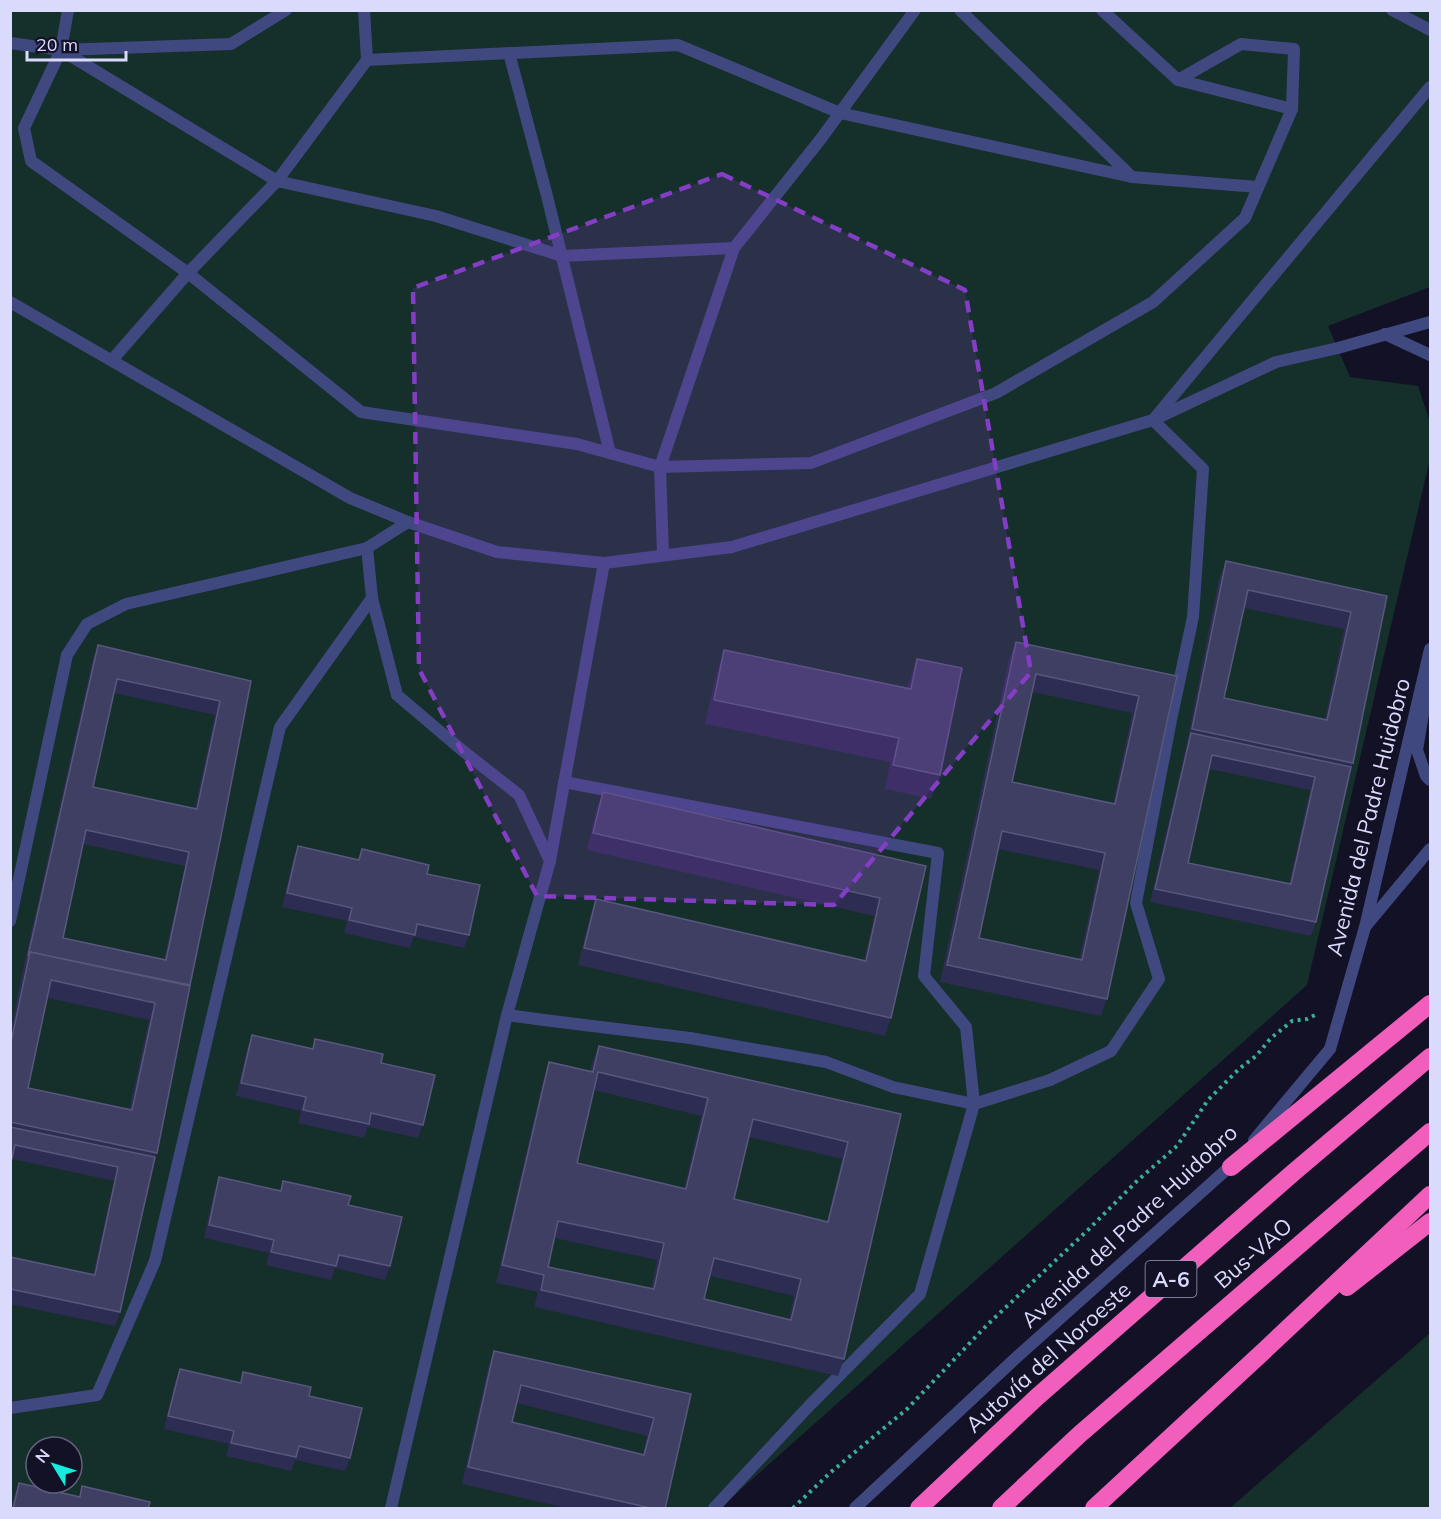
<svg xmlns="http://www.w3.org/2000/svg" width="1441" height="1519" font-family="Mulish,sans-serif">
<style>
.pitch{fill:#152f2a;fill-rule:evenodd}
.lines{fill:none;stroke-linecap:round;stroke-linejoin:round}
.path{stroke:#3aaf95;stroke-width:4;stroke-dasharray:3 4.5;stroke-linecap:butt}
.service{stroke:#404880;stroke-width:12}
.minor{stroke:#404880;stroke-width:12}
.motorway{stroke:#f25ebc;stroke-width:18}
.wall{fill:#2d2c52;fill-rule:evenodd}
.building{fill:#3f3f64;stroke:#58577c;stroke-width:1.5;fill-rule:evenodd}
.marked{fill:#843dc5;fill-opacity:0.2;stroke:#843dc5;stroke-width:4.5;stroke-dasharray:12 8;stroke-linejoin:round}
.labels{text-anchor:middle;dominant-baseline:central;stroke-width:4.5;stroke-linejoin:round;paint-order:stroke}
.shield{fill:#121125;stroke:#9d9ebc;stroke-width:1.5}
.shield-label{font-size:21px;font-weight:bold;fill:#d9dafc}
.street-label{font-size:22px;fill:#d9dafc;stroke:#121125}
</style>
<rect width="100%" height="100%" fill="#121125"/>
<g class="pitch">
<path d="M10 11H1430V287L1328 326 1350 377 1418 386 1430 422V459L1307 985 720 1508H11ZM36 1447H72V1483H36Z"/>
<path d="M1430 1333V1508H1230Z"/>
</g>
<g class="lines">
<path class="path" d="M793 1508 831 1472 907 1409 987 1325 1089 1229 1138 1180 1177 1146 1208 1100 1240 1068 1256 1056 1271 1038 1292 1021 1307 1019 1315 1015"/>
<g class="service">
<path d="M68 10 61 50 24 128 31 161 188 273 112 360"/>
<path d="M364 10 367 60 678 45 840 113 1132 177 960 10"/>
<path d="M1392 10 1430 30"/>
<path d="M10 43 61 50 231 44 286 10"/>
<path d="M61 50 277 181 367 60"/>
<path d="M509 53 547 196 610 453"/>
<path d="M1178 80 1292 109"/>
<path d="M1132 177 1258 187"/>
<path d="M734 248 562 256 436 216 277 181 188 273 361 412 577 444 660 467 811 463 996 393 1153 302 1245 218 1292 109 1294 49 1241 44 1178 80 1102 10"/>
<path d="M10 302 350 498 408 522 497 552 604 563 732 547 1153 420 1276 362 1338 348 1430 322"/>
<path d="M1385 334 1430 355"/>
<path d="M367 548 372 598 397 695 463 751 519 795 550 861 507 1015 391 1508"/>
<path d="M663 555 660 467 734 248 820 140 915 10"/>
<path d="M1430 672 1417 750 1426 776 1430 780"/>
<path d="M564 782 938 853 924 976 966 1027 974 1104 920 1294 809 1406 714 1508"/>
<path d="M550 861 604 563"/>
<path d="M10 921 67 655 87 624 126 604 367 548 408 522"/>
<path d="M1365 927 1430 849"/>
<path d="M507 1015 544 1020 690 1038 826 1062 893 1087 974 1104 1050 1080 1111 1051 1159 979 1136 903 1171 720 1193 617 1203 469 1153 420 1430 87"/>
<path d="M10 1408 97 1395 155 1261 280 727 372 598"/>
</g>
<g class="minor">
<path d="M1254 1140 1330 1049 1365 927 1430 649"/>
<path d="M855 1508 1018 1356 1235 1162"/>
</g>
<g class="motorway">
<path d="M1231 1167 1430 1004"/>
<path d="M1347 1287 1430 1222"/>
<path d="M919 1508 1037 1397 1294 1172 1430 1057"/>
<path d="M1001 1508 1080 1434 1430 1132"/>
<path d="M1094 1508 1267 1348 1430 1195"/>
</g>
</g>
<g class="wall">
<path d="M1226 561 1387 596 1353 763 1316 922 1311 936 1150 902 1186 747 1219 579ZM1244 608 1344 629 1325 719 1224 698ZM1209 769 1310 790 1289 884 1188 863Z"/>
<path d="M1016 642 1177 676 1107 999 1101 1016 940 982 1009 659ZM1032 692 1132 713 1113 803 1012 782ZM998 849 1099 870 1079 960 979 938Z"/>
<path d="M98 645 251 681 157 1153 120 1312 115 1326 10 1304V1257L93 1274 114 1181 12 1159 10 1167V1033L23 969 93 658ZM114 693 215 715 195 808 93 787ZM83 844 185 866 164 959 63 938ZM48 998 149 1020 129 1110 28 1088Z"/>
<path d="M724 650 907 688 917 659 940 775 931 799 885 789 890 762 705 724 716 675Z"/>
<path d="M603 792 926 866 891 1018 885 1036 578 965 590 916 596 899 864 961 874 916 587 850 596 810Z"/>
<path d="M298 846 358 859 362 849 427 874 469 935 464 948 414 937 410 948 344 933 347 921 282 907 293 859Z"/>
<path d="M252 1035 312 1049 315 1039 381 1063 423 1125 418 1138 368 1127 364 1138 298 1123 301 1111 236 1096 247 1049Z"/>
<path d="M599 1046 901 1114 844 1359 838 1376 534 1307 538 1292 496 1283 543 1080 549 1062 590 1072 592 1063ZM594 1090 701 1116 684 1189 577 1163ZM749 1137 842 1159 827 1221 734 1199ZM554 1238 657 1260 651 1289 548 1267ZM710 1276 794 1296 789 1319 704 1299Z"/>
<path d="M219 1177 280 1191 283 1181 348 1205 390 1266 385 1280 335 1268 331 1280 266 1265 269 1253 204 1238 214 1191Z"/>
<path d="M494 1351 691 1394 665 1509H570L462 1484 488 1368ZM517 1403 647 1436 643 1454 512 1422Z"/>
<path d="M180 1369 240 1382 243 1372 309 1396 350 1458 345 1471 295 1460 291 1471 226 1456 229 1444 164 1429 175 1382Z"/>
<path d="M19 1483 79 1496 82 1486 148 1509H11L14 1496Z"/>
</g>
<g class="building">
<path d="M1226 561 1387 596 1353 763 1192 729ZM1248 590 1351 612 1327 720 1224 698Z"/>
<path d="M1016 642 1177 676 1107 999 947 965ZM1036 674 1139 696 1115 804 1012 782ZM1002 831 1105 853 1082 960 979 938Z"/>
<path d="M98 645 251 681 221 836 190 985 30 952 28 956ZM117 679 220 701 197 809 93 787ZM86 830 189 852 166 960 63 938Z"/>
<path d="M724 650 911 689 917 659 962 668 940 775 893 765 899 738 714 700Z"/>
<path d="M1191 733 1351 767 1316 922 1155 889ZM1212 755 1315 777 1291 884 1188 863Z"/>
<path d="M603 792 926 866 891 1018 584 948 596 899 866 961 880 898 593 833Z"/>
<path d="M298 846 359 860 362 849 429 865 427 874 480 885 469 935 417 924 415 935 349 920 352 908 287 893Z"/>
<path d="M30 952 190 986 157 1153 10 1122V1047ZM51 980 155 1003 132 1110 28 1088Z"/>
<path d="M252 1035 313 1049 315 1039 383 1054 381 1063 435 1075 423 1125 371 1113 369 1124 303 1110 306 1097 241 1083Z"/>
<path d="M599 1046 901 1114 844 1359 541 1290 544 1275 502 1265 549 1062 593 1072ZM598 1072 708 1098 686 1189 577 1163ZM753 1119 848 1142 828 1222 734 1199ZM558 1221 664 1243 654 1289 548 1267ZM714 1258 801 1279 791 1320 704 1299Z"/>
<path d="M10 1127 155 1157 120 1312 10 1289V1257L95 1275 118 1167 15 1145 10 1167Z"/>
<path d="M219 1177 281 1191 283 1181 351 1196 348 1205 402 1217 390 1266 339 1255 336 1266 271 1252 274 1240 209 1225Z"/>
<path d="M494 1351 691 1394 665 1509H655L468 1467ZM521 1385 654 1418 644 1455 512 1422Z"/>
<path d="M180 1369 241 1383 243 1372 311 1387 309 1396 362 1408 350 1458 299 1446 296 1457 231 1443 234 1431 168 1416Z"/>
<path d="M19 1483 80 1497 82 1486 150 1502 148 1509H13Z"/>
</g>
<path class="marked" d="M722 174 965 290 1031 672 834 905 537 896 419 669 413 288Z"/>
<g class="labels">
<rect class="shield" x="1145.5" y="1261" width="51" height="36" rx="4.5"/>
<g class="shield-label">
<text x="1171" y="1279">A-6</text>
</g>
<g class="street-label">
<text transform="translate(1368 817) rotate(-76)">Avenida del Padre Huidobro</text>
<text transform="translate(1129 1226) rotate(-43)">Avenida del Padre Huidobro</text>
<text transform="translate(1253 1253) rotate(-41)">Bus-VAO</text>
<text transform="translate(1048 1357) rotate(-42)">Autovía del Noroeste</text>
</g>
</g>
<rect width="1441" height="1519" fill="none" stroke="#d9dafc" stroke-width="24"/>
<g transform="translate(54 1465) rotate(308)"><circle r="28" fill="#121125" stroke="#62617b" stroke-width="1.5"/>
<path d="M0-4.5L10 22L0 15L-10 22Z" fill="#15ecdf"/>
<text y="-9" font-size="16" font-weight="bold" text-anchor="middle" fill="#d9dafc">N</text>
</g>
<path d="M27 51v9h99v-9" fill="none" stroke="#d9dafc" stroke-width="3"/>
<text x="36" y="51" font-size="18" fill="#d9dafc" stroke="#121125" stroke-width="4.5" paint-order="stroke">20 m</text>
</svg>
